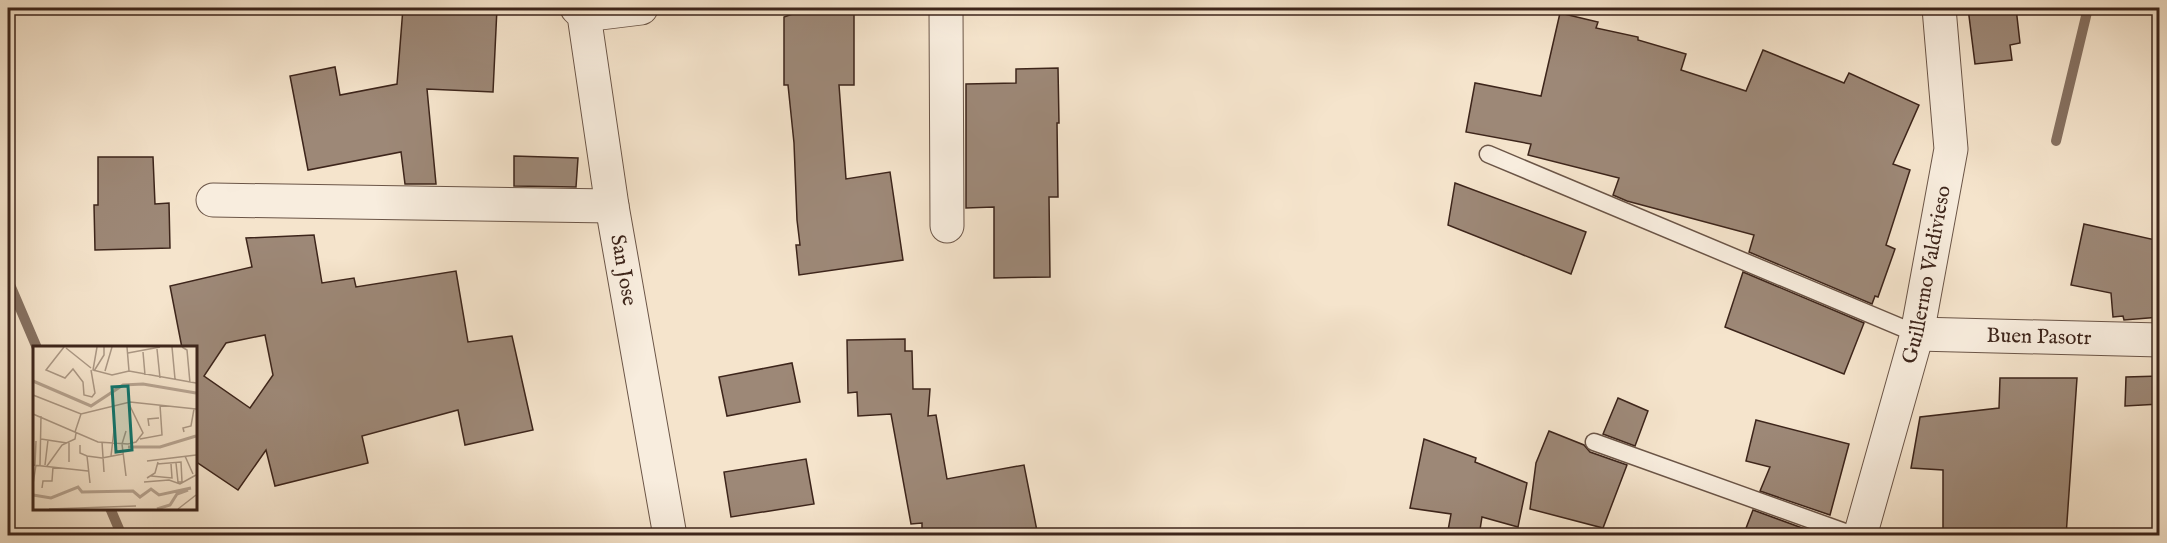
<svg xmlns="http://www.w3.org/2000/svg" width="2167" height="543" font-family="'IM FELL English',serif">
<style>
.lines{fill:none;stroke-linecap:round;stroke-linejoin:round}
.stream{stroke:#867161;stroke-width:10}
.building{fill:#9d8877;stroke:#3d251b;stroke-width:1.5;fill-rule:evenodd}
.lane-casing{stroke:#6b5547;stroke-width:19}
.street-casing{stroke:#6b5547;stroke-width:35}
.lane{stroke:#f8edde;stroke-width:16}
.street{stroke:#f8edde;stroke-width:33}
.labels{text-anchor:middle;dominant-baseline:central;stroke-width:5;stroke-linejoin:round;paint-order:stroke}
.street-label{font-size:21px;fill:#3d251b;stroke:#f8edde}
.inset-river{fill:none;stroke:#b6a390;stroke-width:3}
.inset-road{fill:none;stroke:#ab9885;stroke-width:1.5}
.view{fill:#0f766e;fill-opacity:0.15;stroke:#0f766e;stroke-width:3}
.inset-edge{fill:none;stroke:#3d251b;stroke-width:3}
</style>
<rect width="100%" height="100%" fill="#f5e4cc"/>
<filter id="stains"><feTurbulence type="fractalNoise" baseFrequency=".00333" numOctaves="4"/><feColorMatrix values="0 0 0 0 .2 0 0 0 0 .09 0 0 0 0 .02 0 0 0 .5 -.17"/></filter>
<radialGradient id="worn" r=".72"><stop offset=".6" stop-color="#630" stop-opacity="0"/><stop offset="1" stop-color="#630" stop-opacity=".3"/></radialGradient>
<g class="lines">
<g class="stream">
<path d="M2056 141 2088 8"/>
<path d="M8 280 37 348"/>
<path d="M110 508 122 536"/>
</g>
</g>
<g class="building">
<path d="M403 8H497L493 92 427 89 436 184H405L401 152 308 170 290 76 335 67 340 95 397 84Z"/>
<path d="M809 8H854V85H839L846 179 890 172 903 260 799 275 796 245H800L797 220 794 143 788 85H784V17Z"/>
<path d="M1968 8H2016L2020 43 2010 45 2012 60 1975 64Z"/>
<path d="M1560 13 1598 22 1596 28 1638 37V40L1686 54 1681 70 1746 91 1763 50 1844 83 1849 73 1919 105 1893 164 1910 170 1886 245 1895 249 1878 297 1875 296 1872 304 1749 252 1754 235 1627 201 1613 195 1619 178 1528 155 1531 144 1466 132 1475 83 1541 96Z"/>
<path d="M1058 68 1059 123H1057L1058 197H1049L1050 277 994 278V207L966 208V84L1016 83V69Z"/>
<path d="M514 156 578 158 576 187 514 186Z"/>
<path d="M98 157H153L155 204 169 203 170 248 95 250 94 205H98Z"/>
<path d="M1455 183 1586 232 1571 274 1448 225Z"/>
<path d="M2084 224 2160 241V317L2124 320 2123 316 2113 317 2111 293 2071 285Z"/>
<path d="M314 235 322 283 354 278 356 287 456 271 468 342 512 336 533 430 465 445 458 410 362 436 368 463 275 486 266 450 238 490 195 461V348H182L170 286 252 267 246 238ZM265 335 273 375 250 408 204 376 226 343Z"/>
<path d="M1743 272 1864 323 1844 374 1725 327Z"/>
<path d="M905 339V351H912L913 389H930L928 416 936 415 947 479 1024 465 1038 536H922V523L911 524 891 414 858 416 857 392 848 393 847 340Z"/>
<path d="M792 363 800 402 727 416 719 377Z"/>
<path d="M2160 376V404L2125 406 2126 377Z"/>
<path d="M2000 378H2077L2066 536H1943V470L1911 468 1920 417 1999 408Z"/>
<path d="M1618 398 1648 411 1635 446 1603 434Z"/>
<path d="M1756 420 1849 444 1830 515 1760 491 1770 467 1746 461Z"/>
<path d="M1549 431 1584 445 1590 452 1627 465 1603 528 1530 509 1536 463Z"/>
<path d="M1424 439 1476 458 1475 462 1527 483 1518 527 1482 517 1479 536H1447L1451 514 1410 508Z"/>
<path d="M806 459 814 504 731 517 724 472Z"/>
<path d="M1753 510 1824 536H1743Z"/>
</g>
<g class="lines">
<defs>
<g id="lane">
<path d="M1488 154 1917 334"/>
<path d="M1594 442 1856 536"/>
</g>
<g id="street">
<path id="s1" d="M577 8 584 15 612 206 670 536"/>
<path d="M946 8 947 226"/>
<path d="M584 15 641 8"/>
<path d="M213 200 612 206"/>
<path id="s2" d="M1917 334 2160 340"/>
<path id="s3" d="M1860 536 1917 334 1951 149 1939 8"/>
</g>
</defs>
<use href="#lane" class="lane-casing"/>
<use href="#street" class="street-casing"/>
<use href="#lane" class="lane"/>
<use href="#street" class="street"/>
</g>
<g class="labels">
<g class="street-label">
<text stroke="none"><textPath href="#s1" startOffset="268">San Jose</textPath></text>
<text stroke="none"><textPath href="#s3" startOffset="270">Guillermo Valdivieso</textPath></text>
<text stroke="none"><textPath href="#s2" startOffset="122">Buen Pasotr</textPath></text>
</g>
</g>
<g transform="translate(33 346)">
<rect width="164" height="164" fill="#f5e4cc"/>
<path class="inset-river" d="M0 35 58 60 90 39 110 38 163 47M95 101H127L163 90M0 149 18 152 45 141 49 146 100 145 107 151 118 143 126 149 158 142M124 163 137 159 144 148 155 144"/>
<path class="inset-road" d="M31 1 13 24 32 32 40 23 50 36 51 49 59 51 62 47 58 24M64 1 60 24 79 29 96 25 163 37M94 1 96 25M139 1 142 33M149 1 154 4 157 37M33 2 58 22M124 3 127 32M110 6 112 29M95 7 127 1M61 25 71 9V1M72 25 79 1M0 49 48 68 97 56 163 63M0 68 65 96 95 98 103 96 110 87 96 58M116 80 115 73 126 72M42 86 48 68M151 86 150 82 158 80 161 63M8 93 34 97M107 93 129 89 127 59M69 96 71 126M47 99V107L54 110 69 112 90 108M54 110 57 137M78 110 81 84M152 110 160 128M114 115 163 109M36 116V96M124 118 148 116 149 136H145L143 117M0 119 55 125M2 119 3 95M7 119 8 70M12 119 15 94M14 120 29 99 42 93 43 87M93 130 89 98 93 85M118 130 139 132 138 118M114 132 122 127 125 116M111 136 136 134 147 138 163 129M0 138 3 119M9 142 10 135H19L20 121M16 163 103 160M145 163 163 149"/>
<path class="view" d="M95 40 99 104 83 106 79 41Z"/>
<rect width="164" height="164" class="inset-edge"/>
</g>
<rect width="2167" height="543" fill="none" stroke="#f5e4cc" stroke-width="30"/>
<rect x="9" y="9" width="2149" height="525" fill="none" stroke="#3d251b" stroke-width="3"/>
<rect x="15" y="15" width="2137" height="513" fill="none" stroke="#3d251b" stroke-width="1.5"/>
<rect width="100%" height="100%" filter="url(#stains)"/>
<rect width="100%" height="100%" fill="url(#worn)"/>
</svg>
